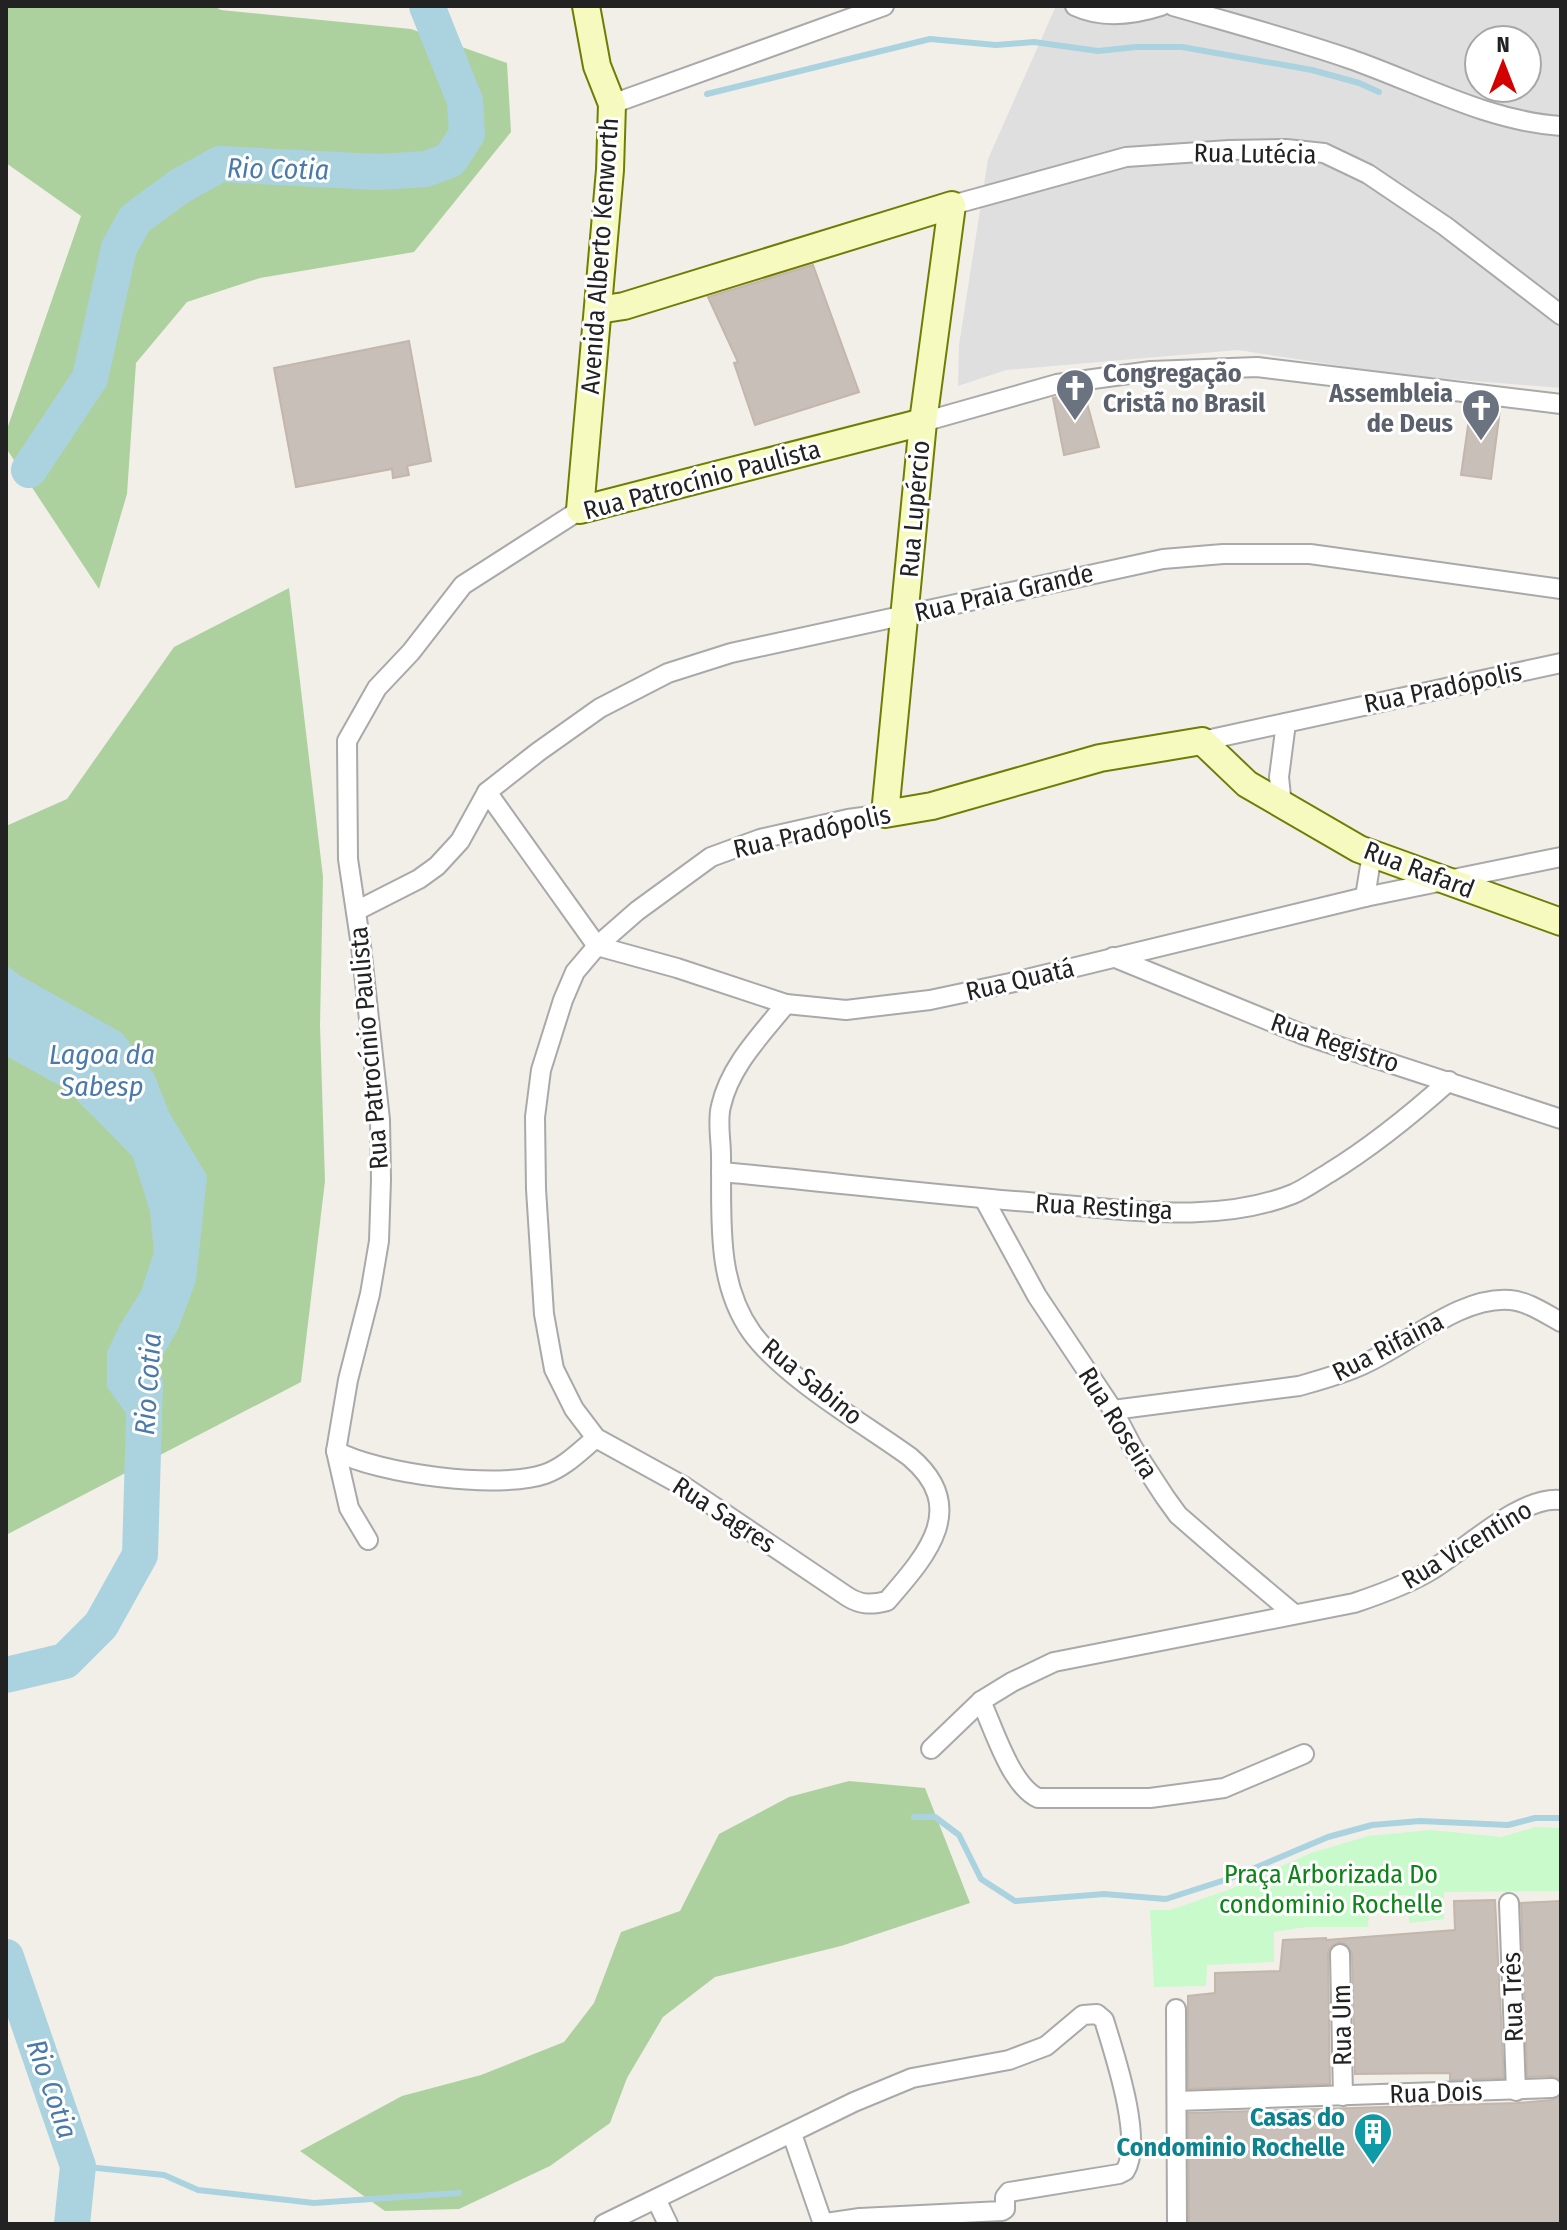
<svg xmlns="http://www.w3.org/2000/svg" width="1567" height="2230" font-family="'Fira Sans Condensed',sans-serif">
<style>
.residential{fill:#e0dfdf;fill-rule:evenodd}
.forest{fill:#add19e}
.park{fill:#c8facc}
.water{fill:#aad3df}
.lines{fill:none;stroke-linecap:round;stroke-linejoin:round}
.stream{stroke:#aad3df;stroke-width:6}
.river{stroke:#aad3df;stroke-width:36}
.building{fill:#c7bfb8;stroke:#c4b6ab;stroke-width:2}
.street-casing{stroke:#a9a9a9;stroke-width:22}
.secondary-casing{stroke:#707d05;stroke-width:30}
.street{stroke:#fff;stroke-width:18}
.secondary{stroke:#f7fabf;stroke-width:26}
.labels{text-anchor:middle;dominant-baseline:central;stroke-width:6;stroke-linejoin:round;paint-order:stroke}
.street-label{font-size:26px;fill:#222;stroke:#fff}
.worship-label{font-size:26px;font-weight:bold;fill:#5b616d;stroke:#fff;text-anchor:start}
.park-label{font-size:26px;fill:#0c8416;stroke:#fff}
.culture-label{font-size:26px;font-weight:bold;fill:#0d838f;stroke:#fff;text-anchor:end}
.water-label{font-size:28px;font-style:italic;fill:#4a7aab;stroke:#fff}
</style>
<rect width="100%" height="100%" fill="#f2efe9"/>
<path class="residential" d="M1056 6H1561V388L1400 375 1238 350 1006 370 958 386 959 345 988 159ZM1479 40H1527V88H1479Z"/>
<g class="forest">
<path d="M6 6H214L221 10 411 29 507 63 511 132 414 252 260 278 187 302 136 363 127 494 99 589 6 448V432L81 216 6 163Z"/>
<path d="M289 588 323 877 320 1025 325 1181 301 1382 6 1535V826L67 799 174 647Z"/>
<path d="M849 1781 925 1788 970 1903 841 1946 715 1977 663 2017 627 2078 610 2123 550 2166 459 2209 385 2211 300 2151 402 2096 481 2075 564 2042 594 2003 621 1932 680 1911 719 1834 789 1797Z"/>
</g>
<path class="park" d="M1536 1827 1561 1828V1891L1444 1892V1919L1409 1923 1408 1895 1370 1896 1368 1927H1306L1274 1932V1962L1207 1965 1206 1986 1154 1987 1150 1910H1170L1228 1890 1311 1853 1368 1836 1431 1830 1501 1837Z"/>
<path class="water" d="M6 965 21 976 122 1033 154 1074 169 1112 207 1176 196 1281 178 1329 158 1364 142 1435 107 1387V1352L120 1325 141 1291 154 1252 150 1211 133 1157 66 1089 6 1056Z"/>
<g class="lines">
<g class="stream">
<path d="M707 94 930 39 996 45 1034 42 1098 51 1136 47H1182L1312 70 1359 83 1379 92"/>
<path d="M914 1817H935L959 1835 981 1879 1015 1901 1104 1894 1166 1899 1231 1878 1328 1837 1372 1825 1420 1821 1508 1825 1535 1818H1561"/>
<path d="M78 2166 164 2175 198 2190 314 2203 459 2193"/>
</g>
<g class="river">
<path d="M29 470 90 378 119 248 135 219 180 186 220 164 377 172 426 169 450 160 467 134 465 101 427 6"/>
<path d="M6 1675 65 1661 101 1625 140 1555 145 1384"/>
<path d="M6 1957 78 2166 72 2224"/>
</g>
</g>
<g class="building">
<path d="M813 265 859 392 755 425 734 363 738 362 708 297Z"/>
<path d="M409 341 431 461 407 466 409 475 393 478 392 469 296 487 274 368Z"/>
<path d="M1084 392 1099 447 1064 455 1053 398Z"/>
<path d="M1471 405 1500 410 1491 479 1461 475Z"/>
<path d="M1495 1900 1504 2078 1450 2080V2073L1355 2074 1352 1954 1346 1944 1339 1942 1330 1948 1328 1954 1330 2084 1188 2089V1996L1215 1993V1973L1280 1971 1283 1940 1326 1938V1940L1455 1930 1454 1901Z"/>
<path d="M1561 1901V2080L1552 2076 1527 2077 1521 1903Z"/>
<path d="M1561 2096V2224H1189L1188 2113 1517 2103 1552 2100Z"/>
</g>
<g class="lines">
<defs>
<g id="street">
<path d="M1075 6C1103 19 1133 15 1161 6"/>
<path d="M1173 6C1232 23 1292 39 1350 59 1419 83 1487 121 1561 126"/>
<path d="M612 104 884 6"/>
<path d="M952 205 1126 157 1229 150 1286 149 1324 153 1368 174 1445 226 1561 315"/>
<path d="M923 422 1057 384 1151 371 1257 367 1561 404"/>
<path d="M1202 741 1561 663"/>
<path d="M487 792 597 946 677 968 786 1004 846 1010 930 1000 1010 983 1365 897 1561 857"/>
<path d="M1282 806 1279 777 1286 723"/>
<path d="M1365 897 1372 854"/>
<path d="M356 911 419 879 437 866 460 841 487 792 538 752 600 708 668 673 731 653 1163 559 1223 554H1310L1561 589"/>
<path d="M1113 957 1304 1035 1561 1119"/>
<path d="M786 1004C761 1035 730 1066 721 1106 717 1121 721 1140 721 1155 722 1215 715 1282 752 1333 785 1378 863 1423 910 1457 970 1508 926 1556 887 1601 872 1605 861 1605 848 1597L685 1487 596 1438 574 1409 554 1369 544 1314 536 1189 535 1117 541 1070 563 1000 575 972 597 946 637 911 711 857 760 839 848 819 885 814"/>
<path d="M721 1172C832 1182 942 1196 1053 1204 1131 1210 1218 1224 1293 1194 1305 1189 1317 1180 1329 1173 1373 1146 1411 1115 1449 1081"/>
<path d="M984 1199 1037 1296 1113 1410 1133 1448 1165 1497 1178 1515 1224 1555 1294 1614"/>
<path d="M1113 1410 1299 1386C1320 1380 1343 1374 1364 1364 1409 1344 1460 1296 1510 1300 1527 1301 1546 1314 1561 1322"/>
<path d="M336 1451C378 1474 499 1490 545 1474 565 1467 580 1451 596 1438"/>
<path d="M368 1540 349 1508 336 1451 348 1380 370 1294 379 1241 381 1180 380 1120 361 946 348 859 347 741 377 688 411 652 463 585 580 510"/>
<path d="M981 1701C993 1727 1011 1786 1038 1798H1150L1224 1788 1304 1754"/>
<path d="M931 1749 981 1701 1012 1682 1054 1662 1354 1603C1381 1594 1409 1584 1433 1569 1467 1548 1522 1495 1561 1500"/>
<path d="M1509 1903 1516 2091"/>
<path d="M1340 1954 1343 2096"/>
<path d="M1176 2009 1177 2224"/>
<path d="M1177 2101 1552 2088"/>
<path d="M656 2199 668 2224"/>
<path d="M604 2224 854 2102 912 2078 1009 2060 1046 2046 1083 2015 1097 2014 1104 2020C1114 2053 1144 2141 1125 2171L1119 2174 1009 2192 1005 2197V2209L1002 2211 860 2218 826 2223 822 2221 792 2134"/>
</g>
<g id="secondary">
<path d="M586 6 597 66 612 104 610 170 580 510 923 422"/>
<path d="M598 310 624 306 952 205 923 422 885 814 932 806 1100 758 1202 741 1247 784 1359 849 1561 922"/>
</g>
</defs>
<use href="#street" class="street-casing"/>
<use href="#secondary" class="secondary-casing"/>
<use href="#street" class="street"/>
<use href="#secondary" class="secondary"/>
</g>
<defs>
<symbol id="church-pin" viewBox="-11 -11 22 30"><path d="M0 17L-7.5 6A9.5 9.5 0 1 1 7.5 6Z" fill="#6b7280" stroke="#fff"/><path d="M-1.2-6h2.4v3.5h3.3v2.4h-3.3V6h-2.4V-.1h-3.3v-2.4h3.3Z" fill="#fff"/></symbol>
<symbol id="building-pin" viewBox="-11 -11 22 30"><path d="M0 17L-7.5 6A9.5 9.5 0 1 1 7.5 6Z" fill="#0f9aa8" stroke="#fff"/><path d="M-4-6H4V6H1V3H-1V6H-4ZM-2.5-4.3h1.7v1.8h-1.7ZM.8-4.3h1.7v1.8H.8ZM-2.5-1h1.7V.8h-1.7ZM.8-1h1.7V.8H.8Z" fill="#fff"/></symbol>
</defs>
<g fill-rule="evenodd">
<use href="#church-pin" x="1053" y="366" width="44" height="60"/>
<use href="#church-pin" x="1459" y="386" width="44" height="60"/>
<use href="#building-pin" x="1351" y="2110" width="44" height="60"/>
</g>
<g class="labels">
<g class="street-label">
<text transform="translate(1255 154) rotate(1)">Rua Lutécia</text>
<text transform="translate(600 256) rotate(-86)">Avenida Alberto Kenworth</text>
<text transform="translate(702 480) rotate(-15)">Rua Patrocínio Paulista</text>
<text transform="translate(915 509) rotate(-85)">Rua Lupércio</text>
<text transform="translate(1004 593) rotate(-13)">Rua Praia Grande</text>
<text transform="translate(1443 688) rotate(-12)">Rua Pradópolis</text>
<text transform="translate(812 832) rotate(-13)">Rua Pradópolis</text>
<text transform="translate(1419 870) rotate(21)">Rua Rafard</text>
<text transform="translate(1020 980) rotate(-13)">Rua Quatá</text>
<text transform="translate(1335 1043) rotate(19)">Rua Registro</text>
<text transform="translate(369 1048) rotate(-95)">Rua Patrocínio Paulista</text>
<text transform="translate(1104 1207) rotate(3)">Rua Restinga</text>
<text transform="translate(1388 1347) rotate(-27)">Rua Rifaina</text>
<text transform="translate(812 1382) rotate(39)">Rua Sabino</text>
<text transform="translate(1118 1423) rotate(58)">Rua Roseira</text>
<text transform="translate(724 1515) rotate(33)">Rua Sagres</text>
<text transform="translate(1467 1545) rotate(-31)">Rua Vicentino</text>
<text transform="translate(1513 1997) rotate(-92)">Rua Três</text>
<text transform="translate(1342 2025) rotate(-91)">Rua Um</text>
<text transform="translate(1436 2093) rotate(-2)">Rua Dois</text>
</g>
<g class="worship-label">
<text x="1103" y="373">Congregação<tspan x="1103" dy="30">Cristã no Brasil</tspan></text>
<text x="1453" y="393" text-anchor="end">Assembleia<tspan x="1453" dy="30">de Deus</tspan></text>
</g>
<g class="park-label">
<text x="1331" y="1874">Praça Arborizada Do<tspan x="1331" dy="30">condominio Rochelle</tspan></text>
</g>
<g class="culture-label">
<text x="1345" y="2117">Casas do<tspan x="1345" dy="30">Condominio Rochelle</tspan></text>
</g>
<g class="water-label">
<text transform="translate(278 169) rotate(1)">Rio Cotia</text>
<text x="102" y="1054">Lagoa da<tspan x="102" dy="32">Sabesp</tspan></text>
<text transform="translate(148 1384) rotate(-86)">Rio Cotia</text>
<text transform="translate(52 2089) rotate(71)">Rio Cotia</text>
</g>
</g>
<rect width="1567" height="2230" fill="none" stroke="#222222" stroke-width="16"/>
<g transform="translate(1503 64)"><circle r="38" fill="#ffffff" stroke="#a7a7a7" stroke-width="2"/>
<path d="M0-6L14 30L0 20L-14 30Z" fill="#d40000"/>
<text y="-12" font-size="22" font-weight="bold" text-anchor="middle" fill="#222222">N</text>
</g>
</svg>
